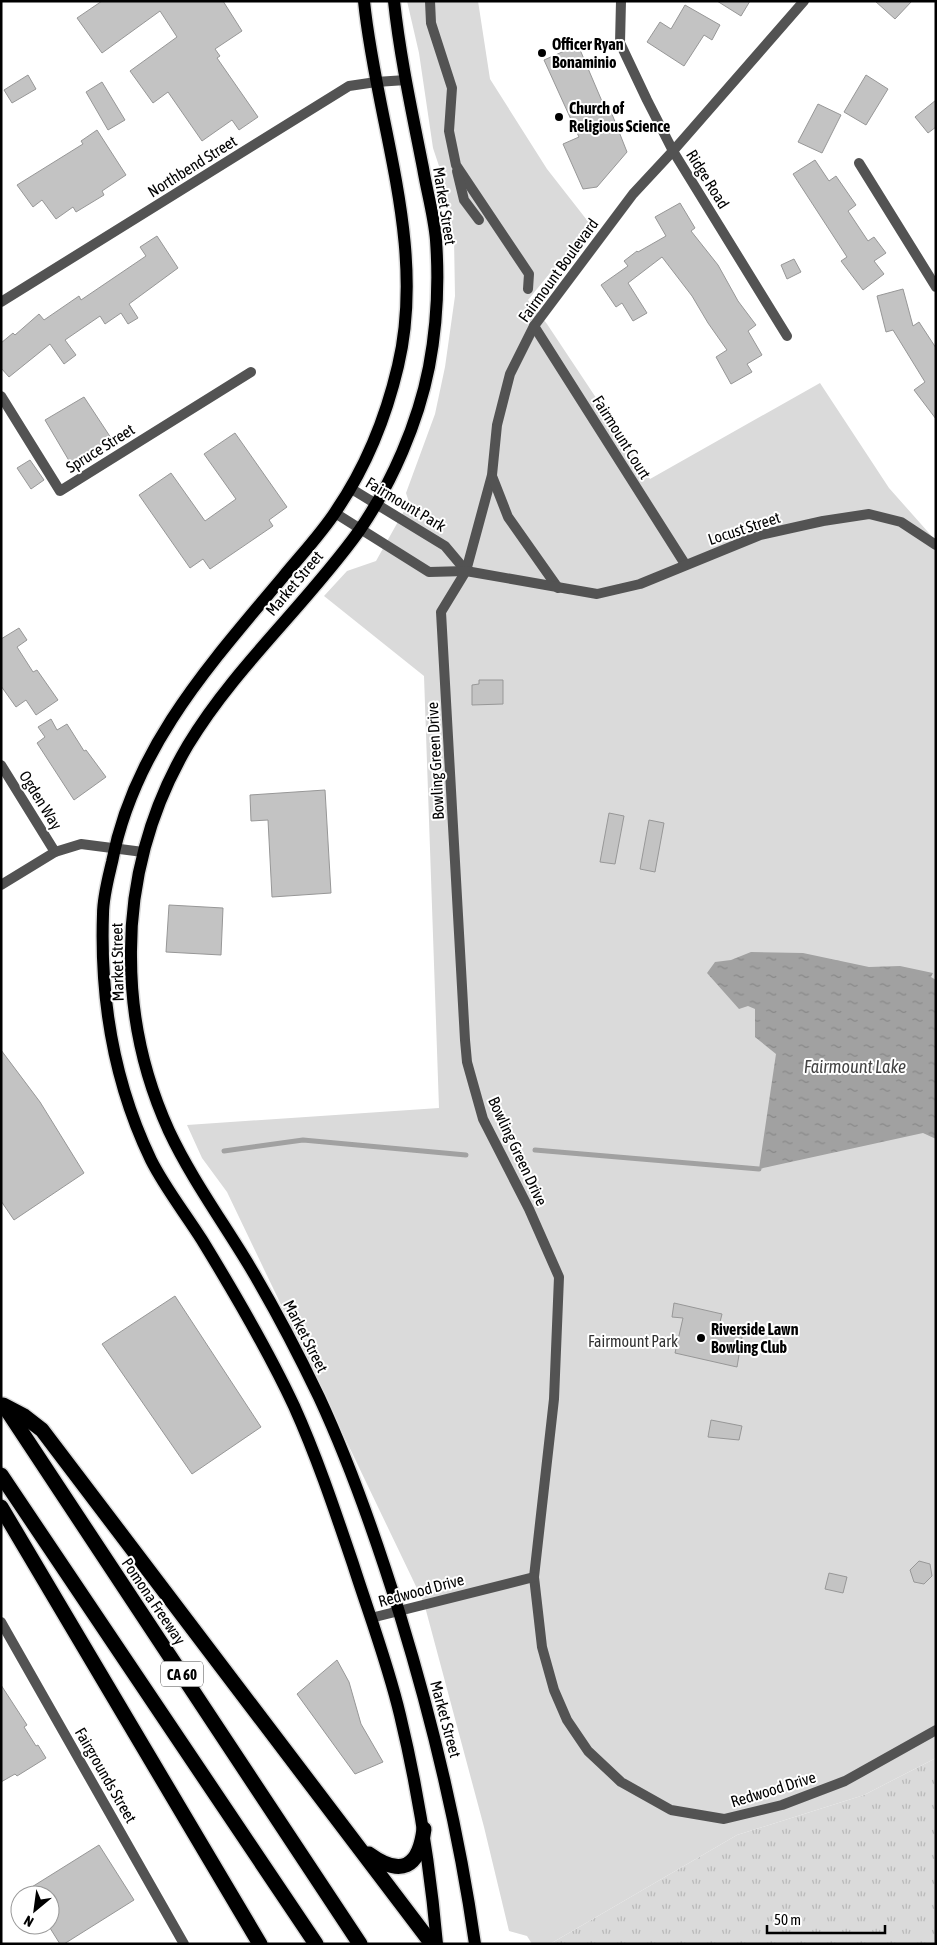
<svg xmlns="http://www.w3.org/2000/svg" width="937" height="1945" font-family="'Asap Condensed',sans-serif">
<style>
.grass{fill:url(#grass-tufts)}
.park{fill:#dadada}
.water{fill:url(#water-ripples)}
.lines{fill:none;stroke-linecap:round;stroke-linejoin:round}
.stream{stroke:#a1a1a1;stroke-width:5}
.building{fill:#c3c3c3;stroke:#979797}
.primary-casing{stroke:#dbdbdb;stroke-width:15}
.motorway-casing{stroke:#dbdbdb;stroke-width:18}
.pedestrian{stroke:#535353;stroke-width:10}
.minor{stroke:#535353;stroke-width:10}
.primary{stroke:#000;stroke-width:12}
.motorway{stroke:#000;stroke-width:15}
.poi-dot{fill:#000;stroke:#fff;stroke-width:2}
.labels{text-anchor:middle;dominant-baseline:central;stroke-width:4;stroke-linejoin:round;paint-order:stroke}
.shield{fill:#fff;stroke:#4c4c4c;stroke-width:1}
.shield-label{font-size:15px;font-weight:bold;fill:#000}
.poi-label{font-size:16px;font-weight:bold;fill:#000;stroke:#fff;text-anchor:start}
.street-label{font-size:16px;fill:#000;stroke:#fff}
.park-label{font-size:16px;fill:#313131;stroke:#fff}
.water-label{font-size:18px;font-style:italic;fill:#424242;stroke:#fff}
</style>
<defs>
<pattern id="grass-tufts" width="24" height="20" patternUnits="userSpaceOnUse" patternTransform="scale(1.25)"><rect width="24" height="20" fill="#dadada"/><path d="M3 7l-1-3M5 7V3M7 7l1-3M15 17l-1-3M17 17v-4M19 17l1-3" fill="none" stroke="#b9b9b9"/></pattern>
<pattern id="water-ripples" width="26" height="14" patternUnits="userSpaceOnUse" patternTransform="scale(1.25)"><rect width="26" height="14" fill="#a1a1a1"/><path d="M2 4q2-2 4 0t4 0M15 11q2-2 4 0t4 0" fill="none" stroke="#898989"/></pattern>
</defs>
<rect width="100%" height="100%" fill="#fff"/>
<path class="grass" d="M936 1758V1944H550L737 1835 864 1795Z"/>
<path class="park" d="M407 1H478L490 79 547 169 590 224 528 300 547 324 650 479 820 383 889 488 936 541V1758L864 1795 737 1835 550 1944H532L527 1936 509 1931 484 1827 424 1603 227 1192 202 1158 187 1125 439 1108 424 676 324 596 347 571 376 561 409 502 406 493 435 414 445 367 455 296 454 238 446 187 433 148 419 53Z"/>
<path class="water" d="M751 952 803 953 869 967 900 966 933 973 931 977 936 980V1139L923 1133 759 1169 776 1054 755 1037V1009L748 1006 739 1009 707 973 715 962 731 960Z"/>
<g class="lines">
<g class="stream">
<path d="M535 1150 759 1169"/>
<path d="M224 1151 303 1140 466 1155"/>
</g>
</g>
<g class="building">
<path d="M102 1H223L242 31 215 49 220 56 217 58 258 117 239 130 232 120 202 141 168 92 153 103 130 71 177 37 160 11 102 53 77 18Z"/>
<path d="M717 1H750L741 16Z"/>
<path d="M875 1H912L895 19Z"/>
<path d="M685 5 720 25 712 40 704 35 684 66 647 42 660 22 671 29Z"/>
<path d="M578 45 604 106 608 104 627 152 597 187 583 189 563 144 579 137 544 60Z"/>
<path d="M28 75 36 89 12 103 4 90Z"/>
<path d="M866 75 888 89 866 125 844 112Z"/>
<path d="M102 82 125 120 108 130 86 92Z"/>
<path d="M936 100V127L928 133 915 117Z"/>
<path d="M818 104 841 115 822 153 798 142Z"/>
<path d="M97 130 126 175 102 191 104 195 76 212 73 207 56 219 42 200 33 207 17 185 83 144 81 141Z"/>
<path d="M815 160 829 181 836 176 856 205 848 211 868 241 874 237 886 253 874 261 884 274 863 290 841 261 847 257 793 174Z"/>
<path d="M680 203 695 228 691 231 718 265 738 301 756 325 748 331 762 355 747 364 752 372 731 384 716 357 727 350 708 323 692 296 662 257 628 283 647 313 633 321 622 303 616 307 601 285 628 266 624 261 637 251 638 252 666 236 655 217Z"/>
<path d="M157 236 178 268 129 304 138 318 128 324 121 313 105 324 100 316 65 340 76 355 64 364 50 344 9 377 1 368V343L13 333 15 335 39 314 44 320 79 296 81 300 146 256 140 247Z"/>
<path d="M794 259 801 272 787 279 781 265Z"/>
<path d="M903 289 913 326 919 322 936 348V419L914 390 925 382 893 330 886 332 877 296Z"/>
<path d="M84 397 111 438 71 464 45 420Z"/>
<path d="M235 433 287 507 269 520 273 526 210 569 203 559 190 568 139 495 171 473 205 521 236 499 204 454Z"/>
<path d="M30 460 44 480 31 489 17 468Z"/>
<path d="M19 628 27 640 17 647 33 672 37 670 58 700 36 715 26 700 16 707 1 686V639Z"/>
<path d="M479 680H503V704L472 705V685L479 684Z"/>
<path d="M51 719 57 730 67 724 84 751 86 750 106 777 74 800 37 743 45 737 38 727Z"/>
<path d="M325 790 331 893 272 897 268 820 251 821 250 795Z"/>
<path d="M609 813 624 816 615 864 600 862Z"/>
<path d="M649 820 664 823 655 872 640 869Z"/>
<path d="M169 905 223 908 221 955 166 952Z"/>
<path d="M1 1050 40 1102 84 1173 14 1220 1 1201Z"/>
<path d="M175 1296 261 1427 192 1474 102 1344Z"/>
<path d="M674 1303 722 1314 717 1334 742 1337 737 1367 675 1353 683 1318 672 1317Z"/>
<path d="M711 1420 742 1426 739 1440 708 1437Z"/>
<path d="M919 1561 930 1564 932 1576 924 1584 914 1582 910 1570Z"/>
<path d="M829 1573 847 1577 843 1593 825 1589Z"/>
<path d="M337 1660 349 1682 361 1724 383 1762 355 1774 297 1694Z"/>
<path d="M1 1685 27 1725 24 1727 36 1746 38 1745 46 1758 17 1776 15 1774 1 1782Z"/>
<path d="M99 1845 134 1900 64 1944H60L50 1928V1895H19Z"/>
</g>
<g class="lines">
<defs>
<g id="primary">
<path d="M364 1C376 122 427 244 398 366 386 417 366 467 336 511 321 534 301 555 283 577 211 663 134 747 112 862 108 879 103 897 103 914 100 999 114 1083 151 1160 165 1188 185 1213 202 1240 235 1294 267 1348 294 1406 317 1457 335 1511 353 1564 369 1614 388 1664 400 1715 418 1790 430 1866 437 1944"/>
<path d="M394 1C400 57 412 112 423 168 427 192 434 216 436 240 439 282 437 325 429 367 418 423 392 483 359 531 306 605 235 667 188 745 150 809 130 883 131 957 131 1016 144 1076 169 1131 191 1178 223 1222 250 1267 275 1309 298 1353 319 1397 352 1468 377 1541 400 1615 433 1723 459 1831 475 1944"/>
</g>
<g id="motorway">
<path d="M3 1405 24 1416 42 1430 432 1944"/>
<path d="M5 1407 360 1944"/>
<path d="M1 1475 316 1944"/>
<path d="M1 1507 260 1944"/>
<path d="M369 1854C401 1877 419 1868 424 1829"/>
</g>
</defs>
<use href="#primary" class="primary-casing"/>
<use href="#motorway" class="motorway-casing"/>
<g class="pedestrian">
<path d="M430 1 431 23 452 88 449 131 456 165 529 274 528 289"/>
<path d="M457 171 464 200 479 220"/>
</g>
<g class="minor">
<path d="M621 1 620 43 647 100 673 151 787 336"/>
<path d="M804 1 673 151 633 194 534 326 510 374 497 425 492 475 466 571 441 612 465 1040 467 1062 483 1119 529 1209 559 1277 554 1399 534 1577 542 1647 554 1690 567 1720 588 1751 621 1782 671 1810 724 1819 782 1805 845 1781 936 1730"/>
<path d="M859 163 936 287"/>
<path d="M1 302 349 86 376 82 406 80"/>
<path d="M534 326 685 564"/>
<path d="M1 396 60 491 251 372"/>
<path d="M492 476 508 517 558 588"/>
<path d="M350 488 445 546 466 571"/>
<path d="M335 513 429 572 466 571 597 594 640 584 760 535 823 521 869 514 901 522 936 545"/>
<path d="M1 765 55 852"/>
<path d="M1 885 55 852 81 844 143 852"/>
<path d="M371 1618 534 1577"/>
<path d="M1 1622 184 1944"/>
</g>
<use href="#primary" class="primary"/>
<use href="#motorway" class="motorway"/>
</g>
<g class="poi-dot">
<circle cx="542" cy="53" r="5"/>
<circle cx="559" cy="117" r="5"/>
<circle cx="701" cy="1338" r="5"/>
</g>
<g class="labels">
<rect class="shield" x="161" y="1661.5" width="42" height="25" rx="4"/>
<g class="shield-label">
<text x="182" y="1674">CA 60</text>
</g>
<g class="poi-label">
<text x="552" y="44">Officer Ryan<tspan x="552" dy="18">Bonaminio</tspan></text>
<text x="569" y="108">Church of<tspan x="569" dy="18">Religious Science</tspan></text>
<text x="711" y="1329">Riverside Lawn<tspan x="711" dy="18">Bowling Club</tspan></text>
</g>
<g class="street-label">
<text transform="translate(192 166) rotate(-32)">Northbend Street</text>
<text transform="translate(708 179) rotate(58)">Ridge Road</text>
<text transform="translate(445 206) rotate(81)">Market Street</text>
<text transform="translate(558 270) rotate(-54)">Fairmount Boulevard</text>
<text transform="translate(622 437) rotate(58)">Fairmount Court</text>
<text transform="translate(100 448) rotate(-32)">Spruce Street</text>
<text transform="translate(406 504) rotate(31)">Fairmount Park</text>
<text transform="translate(744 528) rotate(-18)">Locust Street</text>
<text transform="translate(294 583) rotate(-50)">Market Street</text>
<text transform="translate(435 761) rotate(-93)">Bowling Green Drive</text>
<text transform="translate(41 800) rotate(58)">Ogden Way</text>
<text transform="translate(117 962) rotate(-91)">Market Street</text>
<text transform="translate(518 1151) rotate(65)">Bowling Green Drive</text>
<text transform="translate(306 1336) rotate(63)">Market Street</text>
<text transform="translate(421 1590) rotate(-15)">Redwood Drive</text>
<text transform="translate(154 1601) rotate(56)">Pomona Freeway</text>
<text transform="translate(446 1719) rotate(75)">Market Street</text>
<text transform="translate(106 1775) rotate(60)">Fairgrounds Street</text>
<text transform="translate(773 1789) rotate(-17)">Redwood Drive</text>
</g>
<g class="park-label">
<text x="633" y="1341">Fairmount Park</text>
</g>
<g class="water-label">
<text x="855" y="1066">Fairmount Lake</text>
</g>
</g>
<rect width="937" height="1945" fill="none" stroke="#000000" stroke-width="5"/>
<g transform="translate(35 1910) rotate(209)"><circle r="24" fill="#ffffff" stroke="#999999"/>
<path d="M0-4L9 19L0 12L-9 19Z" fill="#000000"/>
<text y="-8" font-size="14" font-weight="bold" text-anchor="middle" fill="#000000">N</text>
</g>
<path d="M767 1925v8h118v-8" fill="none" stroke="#000000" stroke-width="2.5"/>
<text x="774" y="1925" font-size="15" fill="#000000" stroke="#ffffff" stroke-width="4" paint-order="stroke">50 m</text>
</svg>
